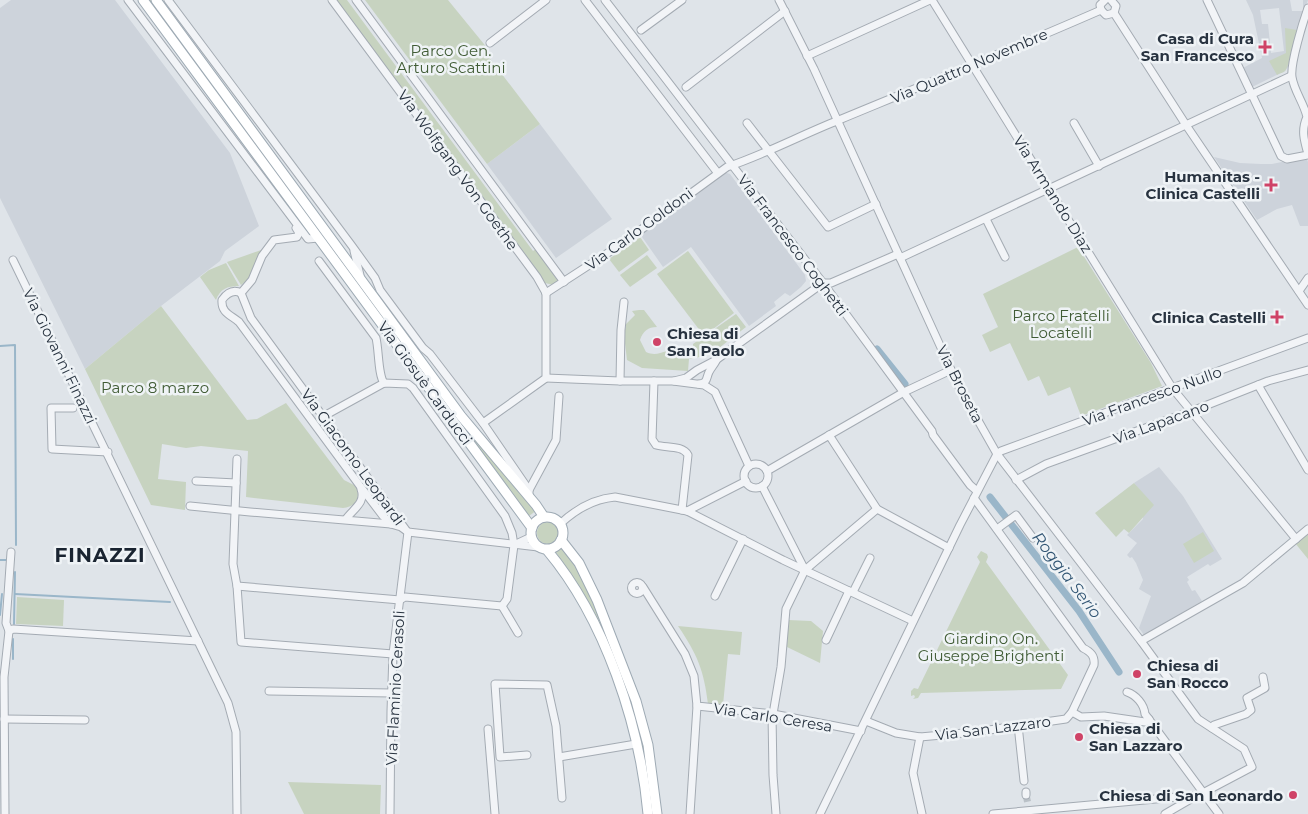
<svg xmlns="http://www.w3.org/2000/svg" width="1308" height="814" font-family="Montserrat,sans-serif">
<style>
.built{fill:#cdd3db;fill-rule:evenodd}
.green{fill:#c7d3c0}
.lines{fill:none;stroke-linecap:round;stroke-linejoin:round}
.stream{stroke:#9ab6c9;stroke-width:2}
.canal{stroke:#9ab6c9;stroke-width:7}
.minor-tunnel{stroke:#bac1c7;stroke-width:7;stroke-dasharray:7 3.5;stroke-linecap:butt}
.minor-casing{stroke:#a4abb3;stroke-width:9}
.major-casing{stroke:#9eaab4;stroke-width:11}
.minor{stroke:#f2f4f7;stroke-width:7}
.major{stroke:#fff;stroke-width:9}
.poi-dot{fill:#cf4367;stroke:#eff3f6;stroke-width:2}
.labels{text-anchor:middle;dominant-baseline:central;stroke-width:5;stroke-linejoin:round;paint-order:stroke}
.poi-label{font-size:15px;font-weight:bold;fill:#283340;stroke:#eff3f6;text-anchor:end}
.park-label{font-size:15px;fill:#405c35;stroke:#eff3f6}
.street-label{font-size:15px;fill:#283340;stroke:#eff3f6}
.water-label{font-size:16px;font-style:italic;fill:#325674;stroke:#eff3f6}
.district-label{font-size:20px;font-weight:bold;letter-spacing:1px;fill:#1a2431;stroke:#eff3f6}
</style>
<rect width="100%" height="100%" fill="#dfe4e9"/>
<g class="built">
<path d="M11 0H115L230 153 259 226 225 251 220 261 161 306 85 369 0 198V8Z"/>
<path d="M1246 0H1290L1292 11H1303V0H1308L1293 43 1288 67 1285 71 1250 88 1241 69 1262 58 1253 15ZM1279 8 1284 51 1271 53 1268 24H1262L1260 10Z"/>
<path d="M540 124 612 219 556 258 487 164Z"/>
<path d="M1214 157 1240 163 1261 164H1272L1306 157 1308 162V226H1300L1292 205 1277 209 1257 220Z"/>
<path d="M724 172 730 174 805 275 806 281 801 287 790 296 785 293 774 302 776 306 749 326 691 247 663 267 640 234 691 196H694L698 190Z"/>
<path d="M1159 467 1183 496 1222 559 1210 566 1208 564 1187 577 1189 580 1187 582 1192 591 1195 590 1202 601 1144 635 1139 628 1151 596 1139 589 1143 580 1136 563 1132 557 1130 558 1127 555 1137 543 1127 535 1143 519 1139 489 1134 483Z"/>
</g>
<g class="green">
<path d="M149 0H152L537 510 529 516Z"/>
<path d="M336 0H347L533 251 536 249 558 281 553 285 545 283Z"/>
<path d="M365 0H448L488 49 485 52 540 124 487 164Z"/>
<path d="M1285 28 1297 30C1295 38 1289 68 1285 71 1283 73 1280 73 1277 75L1269 61 1286 53Z"/>
<path d="M640 237 649 250 619 272 609 259Z"/>
<path d="M1078 247 1151 363 1162 386 1081 416 1070 387 1048 396 1039 376 1028 381 1010 343 990 352 982 335 998 327 983 294Z"/>
<path d="M264 249 251 277 241 285 227 262Z"/>
<path d="M688 251 734 313 704 336 657 274Z"/>
<path d="M647 255 657 268 630 287 620 275Z"/>
<path d="M226 263 239 286C227 286 220 289 216 300L200 277 209 270Z"/>
<path d="M161 306 247 420 257 419 286 403 344 480 356 486C361 498 356 507 343 508L246 497 248 451 201 446 186 448 162 444 158 479 186 482 185 510 151 505 85 369Z"/>
<path d="M639 310H644L657 327C648 327 643 331 640 340L646 352C655 356 659 353 667 351 674 349 685 352 693 352V344L736 314 746 327 710 355 689 359 688 371 642 368 627 360 624 335 626 324 635 315 632 311Z"/>
<path d="M1134 483 1154 505 1129 533 1124 529 1115 538 1116 537 1095 513Z"/>
<circle cx="548" cy="533" r="11"/>
<path d="M1203 532 1214 551 1194 563 1183 544Z"/>
<path d="M1308 533V559L1295 543Z"/>
<path d="M563 544 582 572 630 691 644 744 654 814H652C643 717 611 631 555 551Z"/>
<path d="M981 551 987 554 988 557 986 562 1068 675 1061 689 921 693 918 698 913 699 915 697 914 695 911 696V691L914 688 918 689 980 562 977 557Z"/>
<path d="M17 597 64 600 63 626 16 624Z"/>
<path d="M788 620 811 621 823 631 820 663 787 647Z"/>
<path d="M678 626 742 632 740 655 728 654 723 705 708 704C704 670 697 654 678 626Z"/>
<path d="M288 782 381 785 380 814H304Z"/>
</g>
<g class="lines">
<g class="stream">
<path d="M0 346 15 345 16 545"/>
<path d="M0 560H7"/>
<path d="M15 594 170 602"/>
<path d="M0 615 2 594"/>
<path d="M14 624 15 572"/>
<path d="M13 659V639"/>
</g>
<g class="canal">
<path d="M877 349 905 384"/>
<path d="M990 497 1079 611 1119 672"/>
</g>
<path class="minor-tunnel" d="M1026 795 1028 804"/>
<defs>
<g id="minor">
<path d="M128 0 308 239 318 238"/>
<path d="M168 0 352 246 375 278 380 290 423 348 430 354 483 423 529 490V495"/>
<path d="M332 0 537 277 546 293"/>
<path d="M356 0 564 282"/>
<path d="M585 0 717 172"/>
<path d="M605 0 823 283 932 431 933 435 970 485 977 491"/>
<path d="M779 0 814 69 958 385 997 454 1141 641 1192 711 1198 719 1244 749 1252 767 1199 795 993 814"/>
<path d="M932 0 1173 389 1296 539"/>
<path d="M1111 0 1116 6 1114 13"/>
<path d="M1207 0 1281 156 1287 159 1308 155"/>
<path d="M1308 8C1303 22 1290 64 1292 77 1294 91 1304 103 1307 117 1301 130 1304 140 1308 154"/>
<path d="M1101 10 1106 15 1114 13"/>
<path d="M1101 10 1100 5 1105 0"/>
<path d="M1114 13 1186 125 1308 305"/>
<path d="M641 30 682 0"/>
<path d="M490 43 546 0"/>
<path d="M807 56 930 0"/>
<path d="M686 87 785 11"/>
<path d="M747 123 828 227 876 204"/>
<path d="M1074 123 1099 166"/>
<path d="M986 219 1005 257"/>
<path d="M354 251 360 275"/>
<path d="M900 258 1291 76"/>
<path d="M13 260 228 703 236 732 237 814"/>
<path d="M319 261 376 338C379 350 378 375 384 383"/>
<path d="M823 283H831L898 254"/>
<path d="M1299 291 1308 278"/>
<path d="M241 293C233 289 227 293 222 300 221 313 231 315 239 322L360 486 383 516 391 524"/>
<path d="M241 293 251 318 406 530"/>
<path d="M241 293 252 280 262 256 274 240 297 237 299 233 296 228"/>
<path d="M546 293 620 245 727 167C766 154 801 135 839 120 926 84 1014 48 1101 10"/>
<path d="M546 378 620 381H673L704 385 715 392 749 466"/>
<path d="M620 381 621 330 624 302"/>
<path d="M654 381 652 439 656 445C666 448 683 445 688 455L682 510"/>
<path d="M674 381 686 378 697 370 716 360 823 283"/>
<path d="M699 384C708 383 706 378 709 372 711 368 714 365 716 361"/>
<path d="M1258 385 1308 470"/>
<path d="M73 408H51L52 449 108 452"/>
<path d="M324 416 384 383 408 384 413 388 505 516 512 533 514 545 507 599 502 606"/>
<path d="M483 423 546 378V293"/>
<path d="M829 435 877 509 949 548"/>
<path d="M237 459 233 564 237 586 241 642 393 654"/>
<circle cx="756" cy="476" r="12"/>
<path d="M767 471 904 392 951 370"/>
<path d="M1016 480 1046 464 1192 411 1268 381 1308 370"/>
<path d="M196 481 236 483"/>
<path d="M762 486 805 570"/>
<path d="M529 490 556 440 559 396"/>
<path d="M190 506 250 512 391 524 401 527 408 532 538 547"/>
<path d="M687 511 746 481"/>
<path d="M346 519C353 509 366 503 361 489"/>
<path d="M560 524C576 509 593 499 615 497L687 511 783 560 913 621"/>
<path d="M997 529 1016 515 1033 538"/>
<path d="M514 545 531 537"/>
<circle cx="637" cy="588" r="5.5"/>
<path d="M237 586 400 600 405 597 502 606"/>
<path d="M643 587 685 654 694 676 697 706 773 714 861 731"/>
<path d="M853 592 870 558"/>
<path d="M715 596 743 539"/>
<path d="M502 606 518 633"/>
<path d="M9 631 13 629 198 641"/>
<path d="M826 640 849 591"/>
<path d="M1141 641 1243 583 1308 529"/>
<path d="M269 691 391 693"/>
<path d="M1127 692C1136 695 1144 704 1145 714L1219 814"/>
<path d="M1072 712 1081 717 1104 716 1145 722 1149 719"/>
<path d="M772 714 773 775 776 814"/>
<path d="M773 714 781 667 786 609 805 570 877 509"/>
<path d="M4 719 85 720"/>
<path d="M866 721 896 733 920 737 975 732 1066 719 1072 712 1094 665C1095 656 1091 652 1083 648L974 498"/>
<path d="M1018 725 1024 781"/>
<path d="M1212 728 1214 725 1246 714 1251 710 1247 698 1265 688 1263 677"/>
<path d="M488 729 495 814"/>
<path d="M920 737 913 773 922 814"/>
<path d="M527 755 500 757 495 684 547 685 556 726 562 798"/>
<path d="M559 757 636 744"/>
<path d="M1026 792V795"/>
<path d="M5 814 4 677 9 631 6 623 11 552"/>
<path d="M390 814 391 711 393 654 408 532"/>
<path d="M690 814 697 706"/>
<path d="M820 814 960 525 997 454 1001 451 1308 338"/>
<path d="M1165 814 1196 796"/>
</g>
<g id="major">
<path d="M143 0 532 528"/>
<path d="M156 0 461 416 536 505 544 517"/>
<circle cx="547" cy="533" r="16"/>
<path d="M561 540 579 563 597 600 636 701 648 745 657 814"/>
<path d="M547 550C605 619 640 725 648 814"/>
</g>
</defs>
<use href="#minor" class="minor-casing"/>
<use href="#major" class="major-casing"/>
<use href="#minor" class="minor"/>
<use href="#major" class="major"/>
</g>
<g class="poi-dot">
<path d="M1262.5 39.5h5v5h5v5h-5v5h-5v-5h-5v-5h5z"/>
<path d="M1268.5 177.5h5v5h5v5h-5v5h-5v-5h-5v-5h5z"/>
<path d="M1274.5 309.5h5v5h5v5h-5v5h-5v-5h-5v-5h5z"/>
<circle cx="657" cy="342" r="5"/>
<circle cx="1137" cy="674" r="5"/>
<circle cx="1079" cy="737" r="5"/>
<circle cx="1293" cy="795" r="5"/>
</g>
<g class="labels">
<g class="poi-label">
<text x="1254" y="38">Casa di Cura<tspan x="1254" dy="17">San Francesco</tspan></text>
<text x="1260" y="176">Humanitas -<tspan x="1260" dy="17">Clinica Castelli</tspan></text>
<text x="1266" y="317">Clinica Castelli</text>
<text x="667" y="333" text-anchor="start">Chiesa di<tspan x="667" dy="17">San Paolo</tspan></text>
<text x="1147" y="665" text-anchor="start">Chiesa di<tspan x="1147" dy="17">San Rocco</tspan></text>
<text x="1089" y="728" text-anchor="start">Chiesa di<tspan x="1089" dy="17">San Lazzaro</tspan></text>
<text x="1283" y="795">Chiesa di San Leonardo</text>
</g>
<g class="park-label">
<text x="451" y="50">Parco Gen.<tspan x="451" dy="17">Arturo Scattini</tspan></text>
<text x="1061" y="315">Parco Fratelli<tspan x="1061" dy="17">Locatelli</tspan></text>
<text x="155" y="387">Parco 8 marzo</text>
<text x="991" y="638">Giardino On.<tspan x="991" dy="17">Giuseppe Brighenti</tspan></text>
</g>
<g class="street-label">
<text transform="translate(969 66) rotate(-23)">Via Quattro Novembre</text>
<text transform="translate(458 170) rotate(54)">Via Wolfgang Von Goethe</text>
<text transform="translate(1053 194) rotate(58)">Via Armando Diaz</text>
<text transform="translate(639 229) rotate(-36)">Via Carlo Goldoni</text>
<text transform="translate(793 245) rotate(53)">Via Francesco Coghetti</text>
<text transform="translate(60 356) rotate(64)">Via Giovanni Finazzi</text>
<text transform="translate(425 383) rotate(54)">Via Giosuè Carducci</text>
<text transform="translate(960 384) rotate(63)">Via Broseta</text>
<text transform="translate(1152 396) rotate(-20)">Via Francesco Nullo</text>
<text transform="translate(1161 422) rotate(-20)">Via Lapacano</text>
<text transform="translate(353 457) rotate(54)">Via Giacomo Leopardi</text>
<text transform="translate(395 688) rotate(-87)">Via Flaminio Cerasoli</text>
<text transform="translate(773 717) rotate(9)">Via Carlo Ceresa</text>
<text transform="translate(993 728) rotate(-7)">Via San Lazzaro</text>
</g>
<g class="water-label">
<text transform="translate(1067 575) rotate(53)">Roggia Serio</text>
</g>
<g class="district-label">
<text x="100" y="555">FINAZZI</text>
</g>
</g>
</svg>
